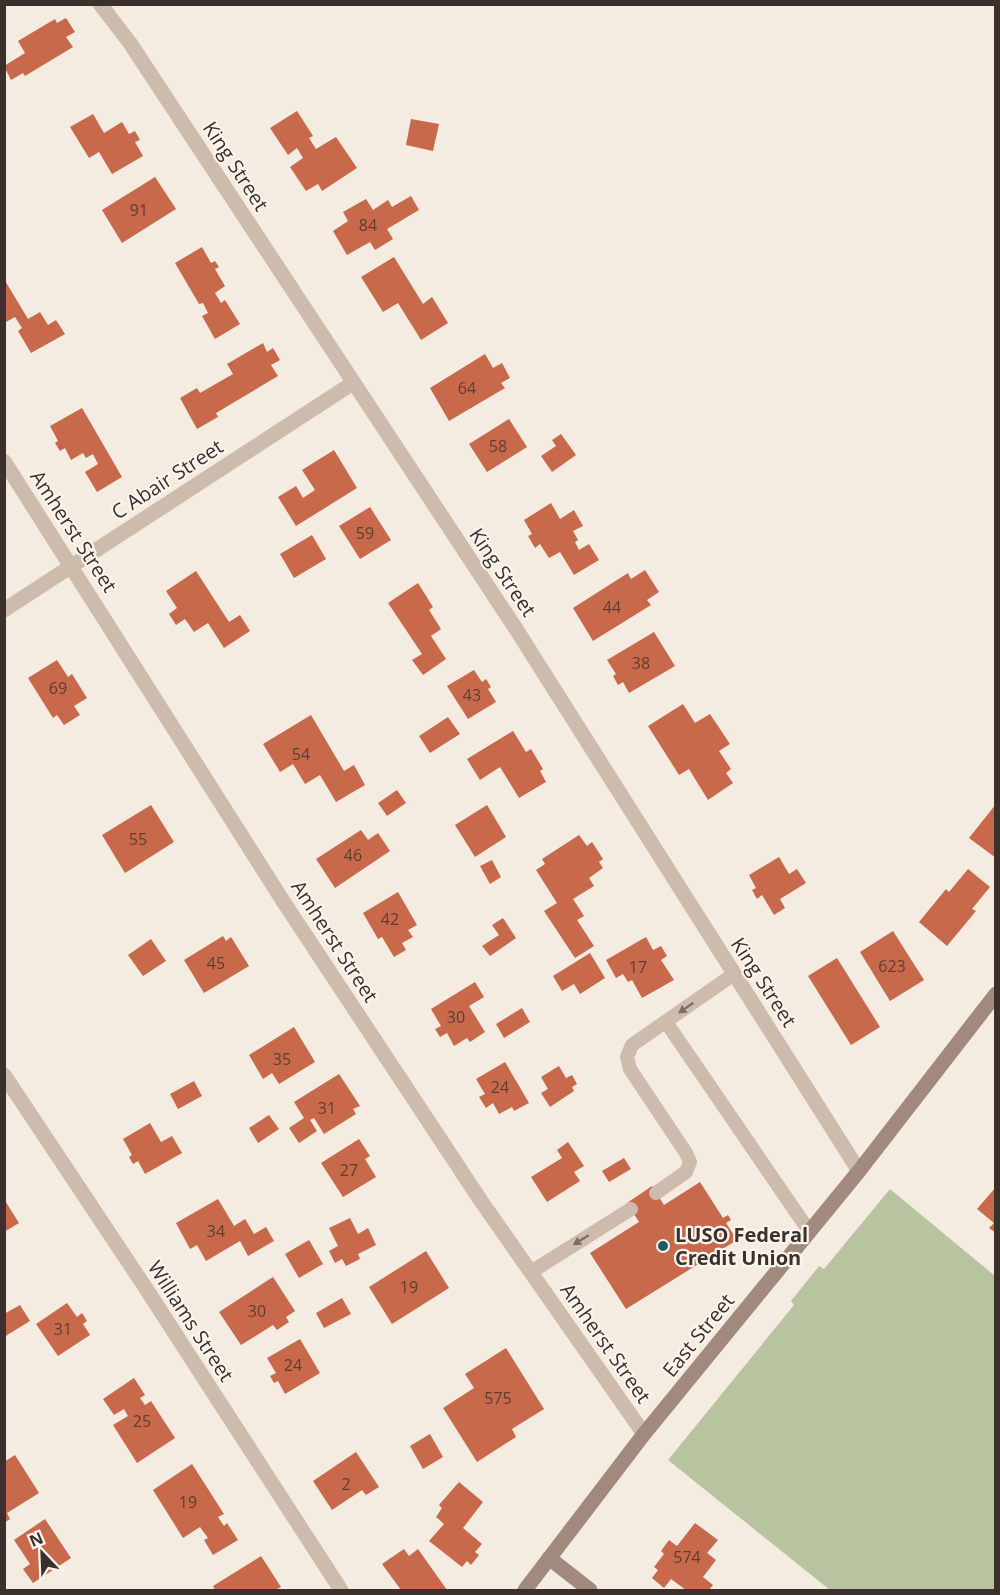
<svg xmlns="http://www.w3.org/2000/svg" width="1000" height="1595" font-family="'Open Sans',sans-serif">
<style>
.green{fill:#b8c4a0}
.building{fill:#c8694b}
.lines{fill:none;stroke-linecap:round;stroke-linejoin:round}
.lane{stroke:#cdbbac;stroke-width:14}
.street{stroke:#cdbbac;stroke-width:15}
.secondary{stroke:#a18a7d;stroke-width:15}
.oneway{fill:#7d6f65}
.poi-dot{fill:#1f5a5e;stroke:#fbf5ee;stroke-width:2}
.labels{text-anchor:middle;dominant-baseline:central;stroke-width:4.5;stroke-linejoin:round;paint-order:stroke}
.number-label{font-size:16px;fill:#5e3e33}
.street-label{font-size:20px;fill:#3b302b;stroke:#fbf5ee}
.poi-label{font-size:20px;font-weight:bold;fill:#3b302b;stroke:#fbf5ee;text-anchor:start}
</style>
<rect width="100%" height="100%" fill="#f4ebe1"/>
<path class="green" d="M890 1189 995 1276V1590H830L668 1460 794 1305 791 1301 819 1266 824 1269Z"/>
<g class="building">
<path d="M66 18 75 32 66 37 73 47 25 76 23 73 11 80 4 66 25 53 18 41 55 19 57 23Z"/>
<path d="M297 111 313 136 309 138 316 149 336 137 357 168 322 191 318 184 306 191 290 167 303 158 297 148 288 155 270 128Z"/>
<path d="M93 114 104 133 122 122 129 134 135 131 140 140 135 142 143 156 112 174 99 152 89 158 70 127Z"/>
<path d="M411 119 439 124 433 151 406 145Z"/>
<path d="M155 177 176 209 122 243 102 210Z"/>
<path d="M411 196 419 210 387 229 393 239 375 250 370 242 347 255 333 231 348 221 343 212 366 199 373 210 388 200 392 207Z"/>
<path d="M202 247 211 263 215 261 219 267 215 269 225 286 215 293 221 303 225 300 240 324 215 339 202 316 208 313 203 303 199 304 175 263Z"/>
<path d="M394 257 423 304 432 297 448 323 421 340 398 303 383 312 361 277Z"/>
<path d="M4 279 28 319 40 312 48 325 56 320 65 334 31 353 18 331 22 328 15 317 4 323Z"/>
<path d="M263 343 267 352 273 348 280 360 271 365 278 376 216 413 218 417 197 429 180 398 197 388 200 393 233 374 227 364Z"/>
<path d="M485 354 493 368 502 363 510 378 501 383 505 388 449 421 430 388Z"/>
<path d="M82 408 122 477 97 492 85 472 98 464 93 454 86 458 83 453 71 460 65 448 60 451 55 443 58 441 50 426Z"/>
<path d="M509 419 527 447 487 472 469 444Z"/>
<path d="M561 434 576 455 552 472 541 456 556 446 552 440Z"/>
<path d="M334 450 357 488 296 526 278 497 296 486 303 498 315 490 302 470Z"/>
<path d="M551 503 560 519 574 510 583 526 573 531 578 540 575 542 579 550 589 544 599 560 574 575 560 552 549 558 540 544 535 548 528 536 532 534 524 520Z"/>
<path d="M370 507 391 540 360 559 339 526Z"/>
<path d="M312 535 326 559 294 578 280 554Z"/>
<path d="M645 570 659 592 647 600 651 605 593 641 573 608 628 573 631 579Z"/>
<path d="M196 571 229 622 240 615 250 631 224 648 208 623 194 632 185 619 176 625 169 614 177 608 166 591Z"/>
<path d="M418 583 433 607 429 610 441 629 431 636 446 659 423 675 412 660 422 654 388 603Z"/>
<path d="M654 632 675 666 629 693 623 682 618 685 613 676 616 674 607 660Z"/>
<path d="M57 660 68 677 72 674 87 698 74 706 80 715 64 725 57 715 53 718 28 678Z"/>
<path d="M474 670 482 682 486 679 491 687 488 689 496 702 468 719 447 686Z"/>
<path d="M683 704 695 723 710 714 730 744 719 751 731 769 726 773 733 783 708 800 689 769 679 775 648 726Z"/>
<path d="M311 715 344 771 354 765 365 785 336 802 320 775 305 784 293 764 280 772 263 744Z"/>
<path d="M448 717 460 734 430 753 419 736Z"/>
<path d="M513 731 526 752 531 749 543 769 540 771 546 782 519 798 500 767 480 780 467 759Z"/>
<path d="M397 790 406 803 387 816 378 803Z"/>
<path d="M996 804V858L969 838Z"/>
<path d="M151 805 174 842 125 873 102 835Z"/>
<path d="M487 805 506 837 475 857 455 825Z"/>
<path d="M361 830 368 840 378 833 390 851 335 888 316 859Z"/>
<path d="M579 835 587 846 592 842 603 859 599 862 603 868 589 878 594 886 573 899 584 916 577 920 594 946 575 958 544 911 557 903 536 870 545 864 542 859Z"/>
<path d="M779 857 789 874 797 869 806 883 780 899 785 908 774 915 762 895 757 899 752 890 756 888 749 875Z"/>
<path d="M492 860 501 877 490 884 480 866Z"/>
<path d="M968 869 990 887 972 909 976 911 947 946 919 922 946 889 949 892Z"/>
<path d="M398 892 417 925 408 930 413 937 402 943 406 950 394 957 382 937 378 939 363 913Z"/>
<path d="M503 918 516 938 490 956 482 946 499 935 492 925Z"/>
<path d="M893 931 924 980 890 1001 860 952Z"/>
<path d="M223 936 226 941 231 937 249 966 204 993 184 960Z"/>
<path d="M646 937 653 950 661 946 667 956 661 960 674 980 642 998 632 980 628 982 623 974 616 978 606 960Z"/>
<path d="M151 939 166 961 143 976 128 955Z"/>
<path d="M590 953 605 978 580 994 574 984 562 991 553 976Z"/>
<path d="M837 958 880 1027 851 1045 808 976Z"/>
<path d="M475 982 484 997 469 1006 485 1032 470 1042 467 1038 454 1046 447 1033 440 1037 435 1029 441 1026 431 1009Z"/>
<path d="M522 1008 530 1022 504 1038 496 1024Z"/>
<path d="M294 1027 315 1062 279 1084 272 1073 263 1079 249 1055Z"/>
<path d="M505 1062 529 1103 514 1111 512 1107 499 1114 493 1103 486 1108 479 1097 485 1094 476 1079Z"/>
<path d="M559 1066 566 1078 572 1075 577 1084 572 1087 574 1091 550 1107 541 1093 548 1089 541 1077Z"/>
<path d="M339 1074 360 1106 353 1109 356 1114 324 1134 314 1118 310 1120 317 1131 299 1143 289 1128 304 1118 294 1102Z"/>
<path d="M194 1081 202 1096 178 1109 170 1094Z"/>
<path d="M269 1115 279 1129 258 1143 249 1128Z"/>
<path d="M150 1123 161 1142 172 1136 182 1153 145 1174 138 1161 133 1164 129 1157 132 1155 123 1139Z"/>
<path d="M359 1139 370 1156 365 1159 376 1177 343 1197 321 1163Z"/>
<path d="M568 1142 584 1166 574 1172 580 1181 547 1202 531 1177 562 1158 557 1150Z"/>
<path d="M624 1158 631 1169 609 1182 602 1171Z"/>
<path d="M700 1182 723 1218 728 1215 731 1220 726 1223 737 1240 626 1309 590 1253 639 1222 627 1203 652 1186 664 1205Z"/>
<path d="M996 1187V1233L989 1228 994 1223 977 1209Z"/>
<path d="M4 1199 19 1223 4 1232Z"/>
<path d="M218 1199 234 1226 245 1219 254 1234 266 1227 274 1241 248 1256 240 1241 206 1261 197 1245 190 1249 176 1223Z"/>
<path d="M350 1218 358 1234 368 1228 376 1245 358 1254 360 1259 346 1266 342 1259 335 1263 329 1251 338 1246 329 1228Z"/>
<path d="M309 1240 323 1264 299 1278 285 1254Z"/>
<path d="M426 1251 449 1288 392 1324 369 1287Z"/>
<path d="M273 1277 295 1311 286 1317 289 1322 277 1330 273 1325 241 1345 219 1312Z"/>
<path d="M342 1298 351 1314 324 1328 316 1313Z"/>
<path d="M67 1303 77 1317 82 1313 87 1321 83 1324 90 1335 58 1356 36 1324Z"/>
<path d="M20 1305 30 1321 4 1337V1314Z"/>
<path d="M300 1339 320 1373 285 1394 278 1381 274 1383 270 1376 276 1373 267 1358Z"/>
<path d="M506 1348 544 1409 512 1429 516 1437 477 1462 443 1408 474 1388 465 1374Z"/>
<path d="M134 1378 145 1395 140 1398 145 1405 151 1401 175 1438 137 1463 113 1425 128 1416 124 1409 114 1415 103 1399Z"/>
<path d="M430 1434 443 1457 423 1469 410 1446Z"/>
<path d="M356 1452 379 1487 366 1495 362 1490 332 1510 313 1481Z"/>
<path d="M15 1455 39 1493 7 1513 10 1519 4 1523V1462Z"/>
<path d="M192 1464 224 1514 218 1517 224 1526 227 1523 238 1540 213 1555 204 1540 208 1538 200 1527 183 1538 153 1490Z"/>
<path d="M459 1482 483 1502 463 1528 482 1544 475 1552 479 1555 471 1565 467 1561 462 1567 429 1541 444 1524 436 1517 442 1508 439 1505Z"/>
<path d="M45 1519 71 1558 33 1583 23 1569 30 1564 14 1540Z"/>
<path d="M695 1523 718 1540 707 1553 716 1560 703 1577 713 1585 709 1590H686L671 1579 664 1588 652 1578 658 1570 654 1567 664 1554 661 1551 669 1540 677 1546Z"/>
<path d="M404 1549 409 1556 418 1549 447 1590H401L382 1564Z"/>
<path d="M261 1556 281 1587 275 1590H215L213 1586Z"/>
</g>
<g class="lines">
<g class="lane">
<path d="M666 1022 809 1231"/>
<path d="M656 1193 686 1172 690 1162 686 1153 630 1069 627 1057 632 1045 734 974"/>
<path d="M531 1272 631 1209"/>
</g>
<g class="street">
<path d="M100 4 130 43 516 629 859 1171"/>
<path d="M4 461 283 901 481 1201 644 1434"/>
<path d="M4 610 353 383"/>
<path d="M4 1075 145 1287 341 1590"/>
</g>
<g class="secondary">
<path d="M549 1558 590 1590"/>
<path d="M525 1590 644 1434 859 1171 996 994"/>
</g>
</g>
<defs><path id="oneway-solid" d="M-6-.8H1V-3.2L6.5 0L1 3.2V.8H-6Z" transform="scale(1.5)"/></defs>
<g class="oneway">
<use href="#oneway-solid" transform="translate(686 1008) rotate(145)"/>
<use href="#oneway-solid" transform="translate(581 1240) rotate(148)"/>
</g>
<circle class="poi-dot" cx="663" cy="1246" r="6"/>
<g class="labels">
<g class="number-label">
<text x="139" y="210">91</text>
<text x="368" y="225">84</text>
<text x="467" y="388">64</text>
<text x="498" y="446">58</text>
<text x="365" y="533">59</text>
<text x="612" y="607">44</text>
<text x="641" y="663">38</text>
<text x="58" y="688">69</text>
<text x="472" y="695">43</text>
<text x="301" y="754">54</text>
<text x="138" y="839">55</text>
<text x="353" y="855">46</text>
<text x="390" y="919">42</text>
<text x="216" y="963">45</text>
<text x="892" y="966">623</text>
<text x="638" y="967">17</text>
<text x="456" y="1017">30</text>
<text x="282" y="1059">35</text>
<text x="500" y="1087">24</text>
<text x="327" y="1108">31</text>
<text x="349" y="1170">27</text>
<text x="216" y="1231">34</text>
<text x="409" y="1287">19</text>
<text x="257" y="1311">30</text>
<text x="63" y="1329">31</text>
<text x="293" y="1365">24</text>
<text x="498" y="1398">575</text>
<text x="142" y="1421">25</text>
<text x="346" y="1484">2</text>
<text x="188" y="1502">19</text>
<text x="687" y="1557">574</text>
</g>
<g class="street-label">
<text transform="translate(236 166) rotate(57)">King Street</text>
<text transform="translate(167 479) rotate(-33)">C Abair Street</text>
<text transform="translate(74 531) rotate(57)">Amherst Street</text>
<text transform="translate(503 572) rotate(56)">King Street</text>
<text transform="translate(335 941) rotate(57)">Amherst Street</text>
<text transform="translate(764 982) rotate(57)">King Street</text>
<text transform="translate(191 1321) rotate(57)">Williams Street</text>
<text transform="translate(698 1335) rotate(-51)">East Street</text>
<text transform="translate(606 1343) rotate(55)">Amherst Street</text>
</g>
<g class="poi-label">
<text x="675" y="1234">LUSO Federal<tspan x="675" dy="23">Credit Union</tspan></text>
</g>
</g>
<rect width="1000" height="1595" fill="none" stroke="#3b302b" stroke-width="12"/>
<g transform="translate(42 1553) rotate(337)" stroke="#fbf5ee" stroke-width="4.5" paint-order="stroke">
<path d="M0-4.5L10 22L0 15L-10 22Z" fill="#3b302b"/>
<text y="-9" font-size="16" font-weight="bold" text-anchor="middle" fill="#3b302b">N</text>
</g>
</svg>
